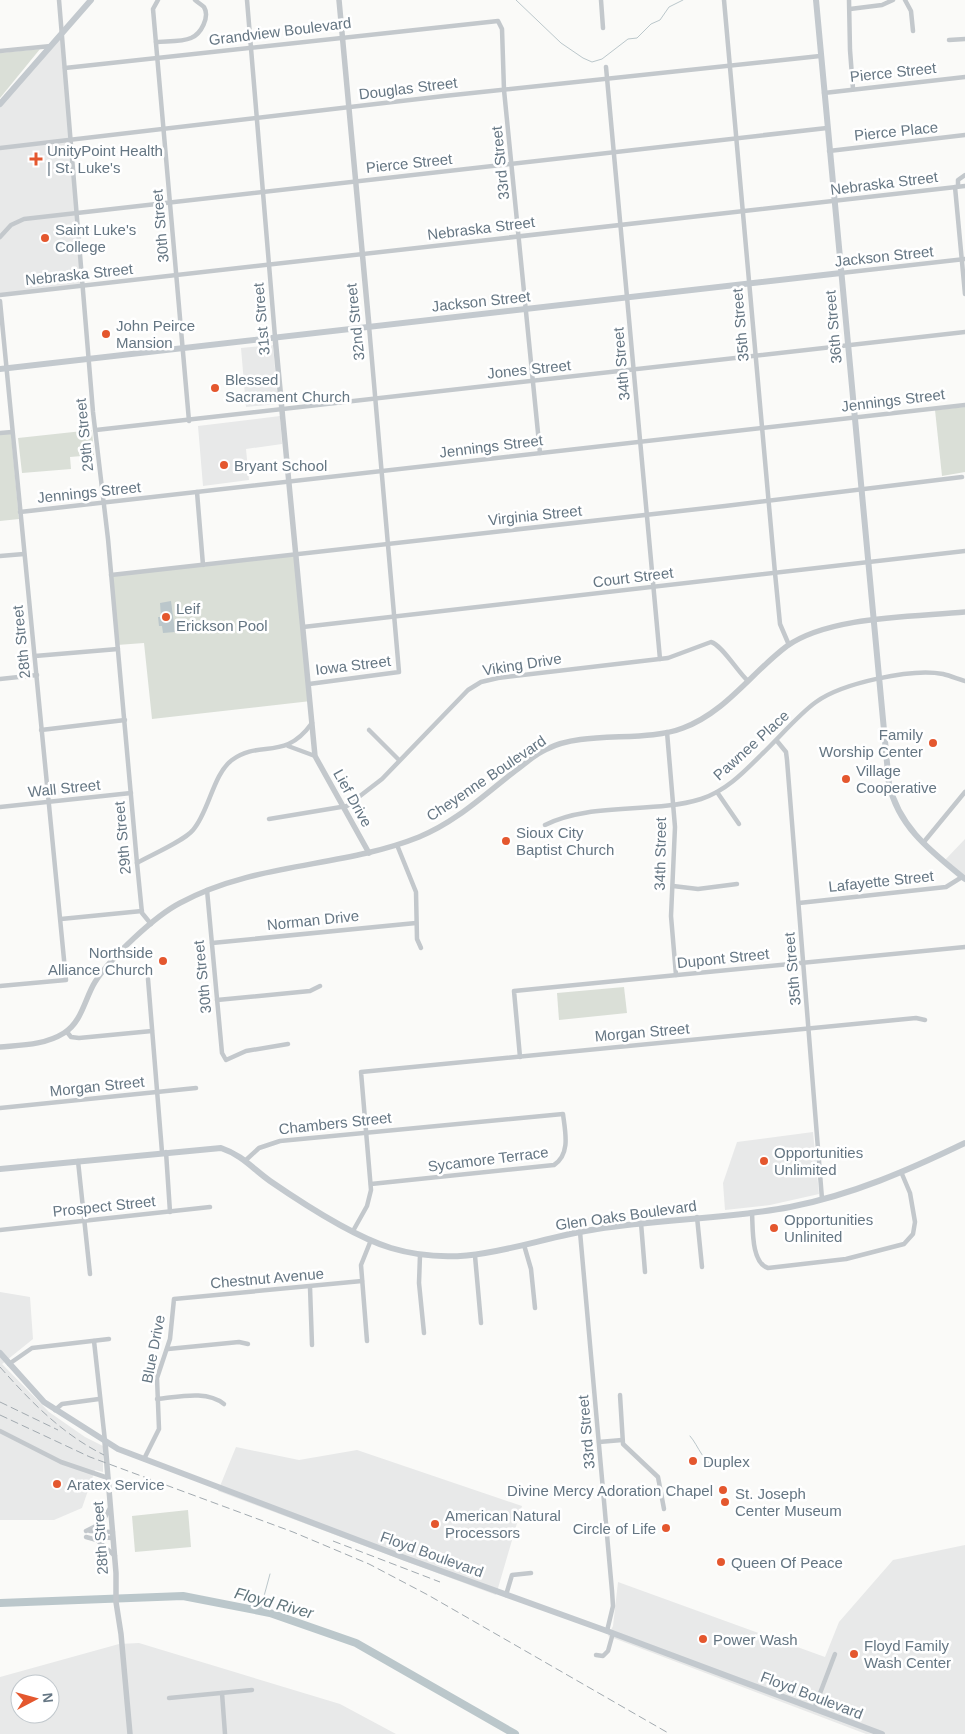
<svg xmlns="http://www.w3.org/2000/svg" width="965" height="1734" font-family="Helvetica,sans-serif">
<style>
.built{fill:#e8e9e9;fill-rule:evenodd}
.green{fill:#dadfd7}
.water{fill:#bbc7cb}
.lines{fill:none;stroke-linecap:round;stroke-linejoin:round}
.stream{stroke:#bbc7cb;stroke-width:1}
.river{stroke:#bbc7cb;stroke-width:8}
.minor{stroke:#c3c8cc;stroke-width:4.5}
.tertiary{stroke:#c3c8cc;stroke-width:5.5}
.secondary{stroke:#c3c9ce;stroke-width:6}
.rail{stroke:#a2aab0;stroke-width:1;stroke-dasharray:8 4;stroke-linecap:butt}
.poi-dot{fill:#e4572e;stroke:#fff;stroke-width:2}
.labels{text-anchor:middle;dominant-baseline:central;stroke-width:5;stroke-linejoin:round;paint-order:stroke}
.street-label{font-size:15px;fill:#657683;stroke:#fff}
.poi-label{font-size:15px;fill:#657683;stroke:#fff;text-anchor:start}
.water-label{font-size:16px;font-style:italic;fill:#60757c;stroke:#fff}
</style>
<rect width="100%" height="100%" fill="#fafaf8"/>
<g class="built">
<path d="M63 33 84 286 0 295V104Z"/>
<path d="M273 345 278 404 246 407 241 348Z"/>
<path d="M280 416 282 444 246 449 249 480 203 486 198 426Z"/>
<path d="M965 839V876L945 860Z"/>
<path d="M813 1132 819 1194 770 1205 725 1210 723 1183 737 1142Z"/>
<path d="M0 1292 30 1297 33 1339 2 1364 49 1412 85 1437 103 1446V1472L95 1470 82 1508 54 1520H0Z"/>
<path d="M236 1447 299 1460 357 1450 522 1506 496 1595 218 1491Z"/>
<path d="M965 1545V1734H866L608 1636 613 1626 618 1582 825 1657 839 1622 893 1560Z"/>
<path d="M139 1643 340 1704 396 1734H0V1677L119 1644ZM20 1684H50V1714H20Z"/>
</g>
<g class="green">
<path d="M40 49 0 98V53Z"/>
<path d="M965 407V472L942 476 935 410Z"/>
<path d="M92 430 94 455 70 457 71 469 22 473 18 438Z"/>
<path d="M11 433 19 519 0 521V434Z"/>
<path d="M297 555 311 701 152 719 144 643 117 645 111 575Z"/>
<path d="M624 987 627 1013 559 1020 557 993Z"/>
<path d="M188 1510 191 1547 135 1552 132 1516Z"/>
</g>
<path class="water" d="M171 601 175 632 163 633 162 626H159L158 617H161L160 603Z"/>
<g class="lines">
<g class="stream">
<path d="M516 0 561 43 583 58 592 62 602 59 628 39 637 38 651 24 660 20 669 7 683 0"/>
<path d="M690 1436C699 1446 703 1465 720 1468"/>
<path d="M260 1611 270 1574"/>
</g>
<path class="river" d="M0 1603 183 1596 270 1613 356 1643 515 1734"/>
<g class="minor">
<path d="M59 0 93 412 108 539 137 863 142 913 151 924"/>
<path d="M158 0 153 9 189 421"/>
<path d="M247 0 275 337"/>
<path d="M601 0 603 28"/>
<path d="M724 0 775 573 780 624 789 645"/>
<path d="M849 0 850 50 853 89"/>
<path d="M905 0 911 11 913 31"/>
<path d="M850 9 882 5 893 0"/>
<path d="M949 40 965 39"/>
<path d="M156 42C167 41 182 42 191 38 201 34 210 17 204 7 202 5 197 2 195 0"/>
<path d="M0 51 51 46"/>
<path d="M606 67 660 659"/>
<path d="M65 68 498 21 502 29 504 90 540 453"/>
<path d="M824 93 965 77"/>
<path d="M0 148 444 96 820 56"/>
<path d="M829 151 965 135"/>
<path d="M958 186V180L965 175"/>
<path d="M955 187 965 294"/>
<path d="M0 237 11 225 24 219 827 128"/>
<path d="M841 273 965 259"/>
<path d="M0 295 965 186"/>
<path d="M0 301 66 980 0 986"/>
<path d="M96 430 965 332"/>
<path d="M0 433 12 432"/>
<path d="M197 492 203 565"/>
<path d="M20 512 965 405"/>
<path d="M0 556 24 554"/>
<path d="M111 575 725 506 962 477"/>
<path d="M303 627 965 551"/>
<path d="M35 656 118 649"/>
<path d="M0 679 37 675"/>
<path d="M309 684 399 672 369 326"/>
<path d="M41 730 125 720"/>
<path d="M369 730 399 760"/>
<path d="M667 732 675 827 671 916 676 975"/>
<path d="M777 741 786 752 787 760 822 1199"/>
<path d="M288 746 315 756"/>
<path d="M717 792 739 824"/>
<path d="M0 807 131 793"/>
<path d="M269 819 347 806 382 779 468 690 481 682 498 678 668 658 711 642C722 645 737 671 748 681"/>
<path d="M545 825C591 802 653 814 701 799 726 791 744 772 762 754 778 739 799 714 816 702 842 683 912 668 943 674 951 676 958 679 965 681"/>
<path d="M923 843 965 792"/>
<path d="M397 845 416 892 417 939 421 948"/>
<path d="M137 863C151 855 184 841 193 830 209 812 213 774 232 760 261 739 284 762 312 723"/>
<path d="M673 886 698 889 737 884"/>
<path d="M207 890 222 1053 226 1060 246 1051 288 1044"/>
<path d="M799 903 946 887 962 877"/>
<path d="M61 919 142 911"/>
<path d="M212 943 416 923"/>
<path d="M148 979 162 1152"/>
<path d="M217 1000 310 991 320 986"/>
<path d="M67 1032 71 1037 79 1038 152 1031"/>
<path d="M520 1057 514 991 965 947"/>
<path d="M0 1108 196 1088"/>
<path d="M166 1152 170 1212"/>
<path d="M246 1160 259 1148 280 1141 563 1114C565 1131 571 1154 554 1165L371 1184"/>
<path d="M78 1161 90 1274"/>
<path d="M752 1213C753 1228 751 1263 768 1268L846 1259 904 1244 913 1234 915 1222 910 1193 902 1174"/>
<path d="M697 1217 702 1267"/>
<path d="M641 1223 645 1272"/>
<path d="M0 1230 210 1207"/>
<path d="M353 1231 367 1206 371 1190 361 1072 916 1018 925 1020"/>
<path d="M580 1232 612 1591 613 1606 607 1631"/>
<path d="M524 1245 531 1269 535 1308"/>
<path d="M420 1255 419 1283 424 1333"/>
<path d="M475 1256 481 1323"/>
<path d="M310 1287 312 1345"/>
<path d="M94 1341 105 1441"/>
<path d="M367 1341 361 1265 371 1240"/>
<path d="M168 1349 239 1342 248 1344"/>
<path d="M9 1364 32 1348 109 1339"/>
<path d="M620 1395 623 1444 658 1477 664 1509"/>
<path d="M157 1399C179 1397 206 1390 224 1404"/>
<path d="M55 1410 62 1404 99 1399"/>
<path d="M0 1431 61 1462 108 1478"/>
<path d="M599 1442 622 1440"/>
<path d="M144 1459 159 1429 157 1378 170 1339 174 1299 362 1281"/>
<path d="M86 1531 102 1523 110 1508"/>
<path d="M90 1531 113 1532"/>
<path d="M86 1537 97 1540 115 1556"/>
<path d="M95 1537 113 1538"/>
<path d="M506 1595 512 1575 531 1573"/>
<path d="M596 1655 603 1656 608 1651 613 1633"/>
<path d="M222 1693 225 1734"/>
<path d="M169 1698 252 1690"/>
<path d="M814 1709 835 1654"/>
</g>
<g class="tertiary">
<path d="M339 0 369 326"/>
<path d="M275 337 315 756 369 853"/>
<path d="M0 1047C22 1045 45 1045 64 1033 82 1022 85 998 95 982 111 957 155 916 180 903 255 862 342 868 419 837 456 822 484 795 515 771 525 764 535 754 547 749 583 730 645 743 683 728 726 712 752 672 787 646 830 616 913 617 965 612"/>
<path d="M105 1442 116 1573V1602L121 1634 130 1734"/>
</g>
<g class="secondary">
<path d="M816 0 889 784C899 828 932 852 965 879"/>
<path d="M0 104 91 0"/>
<path d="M0 369 841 273"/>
<path d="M0 1169 221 1148C242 1155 253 1169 270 1181 302 1203 355 1237 391 1248 468 1271 524 1240 597 1229 661 1219 727 1219 790 1207 852 1195 909 1170 965 1143"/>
<path d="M0 1353 44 1402 118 1449 405 1558 607 1631 882 1734"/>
</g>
<g class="rail">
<path d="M0 1367C31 1402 62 1434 104 1455"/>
<path d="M0 1402 58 1430"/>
<path d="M0 1415 90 1457 293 1532 369 1564 428 1595 670 1734"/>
<path d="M333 1541 440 1582"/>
</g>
</g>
<g class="poi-dot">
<path d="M33.5 151.5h5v5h5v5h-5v5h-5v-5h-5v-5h5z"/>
<circle cx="45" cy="238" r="5"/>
<circle cx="106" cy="334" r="5"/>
<circle cx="215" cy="388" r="5"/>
<circle cx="224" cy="465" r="5"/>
<circle cx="166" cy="617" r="5"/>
<circle cx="933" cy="743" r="5"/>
<circle cx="846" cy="779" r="5"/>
<circle cx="506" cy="841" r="5"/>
<circle cx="163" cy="961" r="5"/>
<circle cx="764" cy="1161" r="5"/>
<circle cx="774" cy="1228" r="5"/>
<circle cx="693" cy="1461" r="5"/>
<circle cx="57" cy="1484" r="5"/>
<circle cx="723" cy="1490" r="5"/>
<circle cx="725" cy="1502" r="5"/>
<circle cx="435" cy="1524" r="5"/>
<circle cx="666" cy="1528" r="5"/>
<circle cx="721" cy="1562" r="5"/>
<circle cx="703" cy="1639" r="5"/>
<circle cx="854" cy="1654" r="5"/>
</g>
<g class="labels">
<g class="street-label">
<text transform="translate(280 31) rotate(-7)">Grandview Boulevard</text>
<text transform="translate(893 72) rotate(-6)">Pierce Street</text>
<text transform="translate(408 88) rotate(-7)">Douglas Street</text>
<text transform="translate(896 131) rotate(-6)">Pierce Place</text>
<text transform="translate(409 163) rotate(-6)">Pierce Street</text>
<text transform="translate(500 163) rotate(-96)">33rd Street</text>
<text transform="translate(884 183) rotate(-7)">Nebraska Street</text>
<text transform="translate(160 226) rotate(-95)">30th Street</text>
<text transform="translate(481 228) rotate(-7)">Nebraska Street</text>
<text transform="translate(884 256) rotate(-6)">Jackson Street</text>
<text transform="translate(79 274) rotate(-6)">Nebraska Street</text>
<text transform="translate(481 301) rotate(-6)">Jackson Street</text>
<text transform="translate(261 319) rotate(-95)">31st Street</text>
<text transform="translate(355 322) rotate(-96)">32nd Street</text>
<text transform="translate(740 325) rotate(-95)">35th Street</text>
<text transform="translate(833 327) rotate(-95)">36th Street</text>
<text transform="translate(621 364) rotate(-95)">34th Street</text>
<text transform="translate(529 369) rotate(-6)">Jones Street</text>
<text transform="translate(893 400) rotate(-7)">Jennings Street</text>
<text transform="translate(84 435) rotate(-96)">29th Street</text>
<text transform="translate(491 446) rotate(-7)">Jennings Street</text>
<text transform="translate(89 492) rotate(-6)">Jennings Street</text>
<text transform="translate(535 515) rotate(-6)">Virginia Street</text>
<text transform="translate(633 577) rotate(-7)">Court Street</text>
<text transform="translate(21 642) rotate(-96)">28th Street</text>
<text transform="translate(522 664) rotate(-9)">Viking Drive</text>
<text transform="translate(353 665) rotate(-7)">Iowa Street</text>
<text transform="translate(751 745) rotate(-42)">Pawnee Place</text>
<text transform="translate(486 778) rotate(-34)">Cheyenne Boulevard</text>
<text transform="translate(64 788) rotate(-6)">Wall Street</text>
<text transform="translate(353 798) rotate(61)">Lief Drive</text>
<text transform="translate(122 838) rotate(-95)">29th Street</text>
<text transform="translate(660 854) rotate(-89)">34th Street</text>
<text transform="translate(881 881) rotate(-6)">Lafayette Street</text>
<text transform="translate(313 920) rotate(-6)">Norman Drive</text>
<text transform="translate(723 958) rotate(-6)">Dupont Street</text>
<text transform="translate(792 969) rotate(-95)">35th Street</text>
<text transform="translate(202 977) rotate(-96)">30th Street</text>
<text transform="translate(642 1032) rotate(-5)">Morgan Street</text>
<text transform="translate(97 1086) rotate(-6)">Morgan Street</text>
<text transform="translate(335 1123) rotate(-6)">Chambers Street</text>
<text transform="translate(488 1159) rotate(-7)">Sycamore Terrace</text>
<text transform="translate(104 1206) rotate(-6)">Prospect Street</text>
<text transform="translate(626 1215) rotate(-8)">Glen Oaks Boulevard</text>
<text transform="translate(267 1278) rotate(-5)">Chestnut Avenue</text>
<text transform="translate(153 1349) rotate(-79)">Blue Drive</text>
<text transform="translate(586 1432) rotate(-95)">33rd Street</text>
<text transform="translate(100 1538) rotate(-94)">28th Street</text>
<text transform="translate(432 1554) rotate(20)">Floyd Boulevard</text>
<text transform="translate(812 1695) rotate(21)">Floyd Boulevard</text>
</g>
<g class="poi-label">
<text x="47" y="150">UnityPoint Health<tspan x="47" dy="17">| St. Luke's</tspan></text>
<text x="55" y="229">Saint Luke's<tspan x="55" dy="17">College</tspan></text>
<text x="116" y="325">John Peirce<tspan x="116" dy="17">Mansion</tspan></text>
<text x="225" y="379">Blessed<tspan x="225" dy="17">Sacrament Church</tspan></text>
<text x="234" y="465">Bryant School</text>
<text x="176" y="608">Leif<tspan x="176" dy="17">Erickson Pool</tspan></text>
<text x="923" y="734" text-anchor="end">Family<tspan x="923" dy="17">Worship Center</tspan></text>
<text x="856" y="770">Village<tspan x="856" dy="17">Cooperative</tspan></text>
<text x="516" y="832">Sioux City<tspan x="516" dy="17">Baptist Church</tspan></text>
<text x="153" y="952" text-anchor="end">Northside<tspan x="153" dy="17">Alliance Church</tspan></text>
<text x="774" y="1152">Opportunities<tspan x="774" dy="17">Unlimited</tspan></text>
<text x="784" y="1219">Opportunities<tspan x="784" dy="17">Unlinited</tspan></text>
<text x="703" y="1461">Duplex</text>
<text x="67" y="1484">Aratex Service</text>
<text x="713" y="1490" text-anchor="end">Divine Mercy Adoration Chapel</text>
<text x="735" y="1493">St. Joseph<tspan x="735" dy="17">Center Museum</tspan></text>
<text x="445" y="1515">American Natural<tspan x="445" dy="17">Processors</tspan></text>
<text x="656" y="1528" text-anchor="end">Circle of Life</text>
<text x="731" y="1562">Queen Of Peace</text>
<text x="713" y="1639">Power Wash</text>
<text x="864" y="1645">Floyd Family<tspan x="864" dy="17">Wash Center</tspan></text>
</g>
<g class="water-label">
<text transform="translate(274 1603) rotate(15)">Floyd River</text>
</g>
</g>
<g transform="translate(35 1699) rotate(84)"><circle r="24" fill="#ffffff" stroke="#c1c8cd"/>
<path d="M0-4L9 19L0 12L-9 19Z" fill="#e4572e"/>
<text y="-8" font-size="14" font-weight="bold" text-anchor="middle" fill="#657683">N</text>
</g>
</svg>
